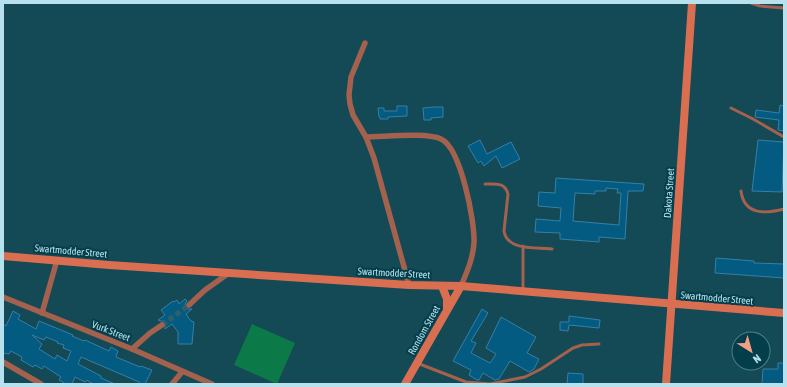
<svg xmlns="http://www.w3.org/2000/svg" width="787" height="387" font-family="'Asap Condensed',sans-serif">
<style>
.green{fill:#0c7949}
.building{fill:#045b82;stroke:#367fa8;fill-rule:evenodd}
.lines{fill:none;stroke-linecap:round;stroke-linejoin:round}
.street-tunnel{stroke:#2c606d;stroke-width:5.5;stroke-dasharray:5.5 3;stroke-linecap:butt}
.lane{stroke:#a4614d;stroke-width:3}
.street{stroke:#a4614d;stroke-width:5.5}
.secondary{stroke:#d96f50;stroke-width:8}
.labels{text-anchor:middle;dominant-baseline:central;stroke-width:4;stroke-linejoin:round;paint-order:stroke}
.street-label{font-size:10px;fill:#b6e1ed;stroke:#053e4b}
</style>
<rect width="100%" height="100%" fill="#144956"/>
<path class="green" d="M252 324 295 343 277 384 234 365Z"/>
<g class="building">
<path d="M780 105 784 106V131L778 130 779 120 755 117 756 110 779 113Z"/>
<path d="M397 106H407V116L388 117V119H380V117H379L378 108H384V111H397Z"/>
<path d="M434 107H443V117L431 118V120H424L423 108Z"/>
<path d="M480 140 487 154 511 142 520 159 502 168 496 156 484 166 481 161 478 163 468 146Z"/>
<path d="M758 140 784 142 782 192 752 191Z"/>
<path d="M556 178 644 184 643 191H628L625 239 599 237V242L560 239V233L535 232 536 219 560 221 561 208 538 206 539 192 555 193ZM606 188 618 189 617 193H621L619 225 573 221 575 193 595 194V191H606Z"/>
<path d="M716 258 754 261V263L784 264V278L715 273Z"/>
<path d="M185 299 187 301 185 304 186 308 188 309H192L186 314 191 321 194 322 192 344H178V332L172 324 165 329V322L162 321H160L158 320 165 315 161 310 173 301 174 302 177 300 179 304Z"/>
<path d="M482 309 488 313 471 341 476 343 471 353 490 363 496 354 486 348 501 317 536 337 527 353 539 359 534 369 529 372 510 361 499 379 495 380 483 373 479 380H477L469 375 471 370 453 361Z"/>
<path d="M13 311 20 315 18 319 36 329 39 321 73 335 72 336 84 341 85 340 109 351 111 347 118 351 116 357 140 367 141 366 152 370 145 384H139V382L81 357 78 364 101 376V378L115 384H93L87 380 85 382 75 377 72 384H66L59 380 61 377 44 366 42 369 35 365 33 367 21 360 22 357 11 351 9 354 3 353V324L6 326ZM32 335 44 340 46 337 58 342 57 343 64 345 63 348 71 351 67 361 57 355 55 359 39 349 42 344Z"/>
<path d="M569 316 600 320 599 328 569 325 568 331 560 330V322H569Z"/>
<path d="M778 363H784V384H762L763 369H778Z"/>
<path d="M568 373 583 374V384H567Z"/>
</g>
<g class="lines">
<path class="street-tunnel" d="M162 325 189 305"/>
<g class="lane">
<path d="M751 3 760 6 784 8"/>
<path d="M731 108 753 119 784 137"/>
<path d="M485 184C495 184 505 182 508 194L504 231C507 251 536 247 552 249"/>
<path d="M741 191C744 215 765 214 784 209"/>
<path d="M523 246V290"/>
<path d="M417 363 466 382 490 384 525 377 541 369 573 348 582 345 599 344"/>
</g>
<g class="street">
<path d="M365 43 351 77 349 95 350 104 353 115 366 137 374 158 409 285"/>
<path d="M366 137C384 137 426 132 441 139 461 148 475 222 474 243 473 258 467 272 461 286"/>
<path d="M3 297 132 349 212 384"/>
<path d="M189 305 205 290 229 273"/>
<path d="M42 313 57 260"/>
<path d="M132 349 150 333 162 325"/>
<path d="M3 362 41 384"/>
<path d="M172 384 182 372"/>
</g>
<g class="secondary">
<path d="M3 256 109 265 409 285 461 286 784 313"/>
<path d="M442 286 447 299V309"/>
<path d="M405 384 461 286"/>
<path d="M666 384 692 3"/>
</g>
</g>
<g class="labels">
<g class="street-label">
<text transform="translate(669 193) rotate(-86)">Dakota Street</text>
<text transform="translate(71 251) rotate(5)">Swartmodder Street</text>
<text transform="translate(394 273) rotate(3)">Swartmodder Street</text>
<text transform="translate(717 298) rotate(5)">Swartmodder Street</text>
<text transform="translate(424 330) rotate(-61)">Rondom Street</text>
<text transform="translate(111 331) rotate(21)">Vurk Street</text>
</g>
</g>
<rect width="787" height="387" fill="none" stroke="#b6e1ed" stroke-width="8"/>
<g transform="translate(751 351) rotate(143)"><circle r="19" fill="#053e4b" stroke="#4c7f8c"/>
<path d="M0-3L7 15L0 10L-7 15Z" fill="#f39f86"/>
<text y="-6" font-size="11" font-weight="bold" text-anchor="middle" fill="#b6e1ed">N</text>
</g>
</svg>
